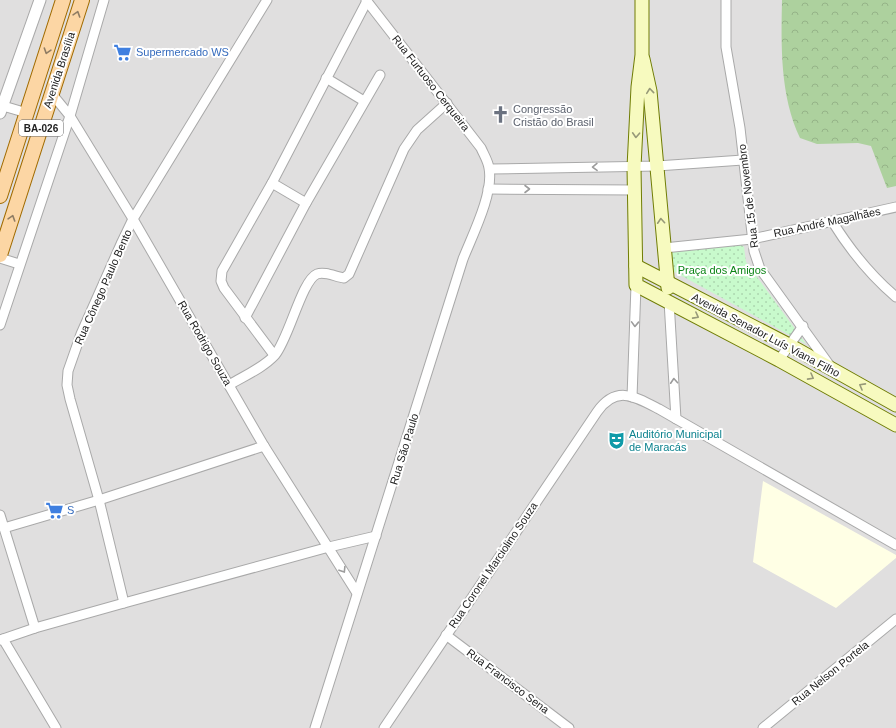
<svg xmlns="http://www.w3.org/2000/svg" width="896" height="728" font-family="Helvetica,sans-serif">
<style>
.residential{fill:#e0dfdf}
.education{fill:#ffffe5}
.forest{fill:url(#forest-crowns)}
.park{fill:url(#park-dots)}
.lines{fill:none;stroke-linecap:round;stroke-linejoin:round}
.minor-casing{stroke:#a9a9a9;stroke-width:11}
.tertiary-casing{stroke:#a9a9a9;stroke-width:13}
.secondary-casing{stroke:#707d05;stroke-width:15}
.primary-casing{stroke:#a06b00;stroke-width:16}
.minor{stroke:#fff;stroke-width:9}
.tertiary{stroke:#fff;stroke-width:11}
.secondary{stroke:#f7fabf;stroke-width:13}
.primary{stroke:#fcd6a4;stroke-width:14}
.oneway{stroke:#8f7c63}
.oneway2{stroke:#979978}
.oneway3{stroke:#9c9c9c}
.labels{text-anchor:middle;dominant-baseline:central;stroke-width:4;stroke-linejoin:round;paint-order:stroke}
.shield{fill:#fff;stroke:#646464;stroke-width:1}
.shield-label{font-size:10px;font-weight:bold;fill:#222}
.shop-label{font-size:11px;fill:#366cbe;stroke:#fff;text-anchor:start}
.street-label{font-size:11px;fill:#222;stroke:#fff}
.worship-label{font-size:11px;fill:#5b616d;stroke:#fff;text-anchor:start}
.park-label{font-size:11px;fill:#0c8416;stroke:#fff}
.culture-label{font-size:11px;fill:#0d838f;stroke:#fff;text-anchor:start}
</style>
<defs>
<pattern id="forest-crowns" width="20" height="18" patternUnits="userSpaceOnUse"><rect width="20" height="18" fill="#add19e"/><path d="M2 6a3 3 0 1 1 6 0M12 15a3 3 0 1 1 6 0" fill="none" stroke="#95b388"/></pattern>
<pattern id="park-dots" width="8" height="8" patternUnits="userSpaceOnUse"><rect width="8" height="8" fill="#c8facc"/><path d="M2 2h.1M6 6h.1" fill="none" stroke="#acd6af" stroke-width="1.8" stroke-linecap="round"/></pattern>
</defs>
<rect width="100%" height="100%" fill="#f2efe9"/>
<path class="residential" d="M0 0H832L896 114V728H0Z"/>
<path class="education" d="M763 481 896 555V558L836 608 753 562Z"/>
<path class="forest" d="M782 0H896V186L887 188 871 146 858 143 817 144 800 138C780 96 781 46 782 0Z"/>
<path class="park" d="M740 244 744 247 746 262 806 344 671 270 666 251Z"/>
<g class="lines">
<defs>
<g id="minor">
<path d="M726 0V47L740 128 754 251 760 269 766 277 830 366"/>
<path d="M326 78 364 101"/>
<path d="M52 94 70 116 133 219 264 446 357 593"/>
<path d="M0 105 27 113"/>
<path d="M490 169 657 166 743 160"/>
<path d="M272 183 306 203"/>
<path d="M488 189 635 190"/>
<path d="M832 221C850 250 870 275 896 297"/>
<path d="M664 248 752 239 896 207"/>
<path d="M0 258 19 264"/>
<path d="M669 301 676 419"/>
<path d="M245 318 306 203 380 75"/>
<path d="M0 325 70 116 104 0"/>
<path d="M274 355 224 288 221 281 222 271 272 183 367 1"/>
<path d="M779 360 803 326"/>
<path d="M229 385C244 376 263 368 275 355 289 338 302 280 317 274 325 271 336 277 344 278L349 274 404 149 417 130 447 103"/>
<path d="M632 397 636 285"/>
<path d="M0 515 35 628"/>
<path d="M4 528 99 500 264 446"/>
<path d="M124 603 99 500 70 399 67 385 68 371 81 334 121 244 133 219 267 0"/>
<path d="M446 635 569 728"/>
<path d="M3 639 56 728"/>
<path d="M0 640 35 628 124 603 329 547 376 536"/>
<path d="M315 728 463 259C472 236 494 193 489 168 488 161 484 155 481 148L366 0"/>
<path d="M384 728 597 412C616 385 634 396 659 409L896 545"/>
<path d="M763 728 896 619"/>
</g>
<path id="tertiary" d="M0 113 40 0"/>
<g id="secondary">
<path d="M642 0V55L638 87 634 167 636 285 779 360 896 425"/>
<path d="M643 59 650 91 668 288"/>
<path d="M636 266 789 345 896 405"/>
</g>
<g id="primary">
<path d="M0 196 63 0"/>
<path d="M0 255 82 0"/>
</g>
</defs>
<use href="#minor" class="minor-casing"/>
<use href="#tertiary" class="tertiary-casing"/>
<use href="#secondary" class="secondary-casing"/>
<use href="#primary" class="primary-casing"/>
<use href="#minor" class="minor"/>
<use href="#tertiary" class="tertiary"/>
<use href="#secondary" class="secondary"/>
<use href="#primary" class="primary"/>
</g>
<defs><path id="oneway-chevron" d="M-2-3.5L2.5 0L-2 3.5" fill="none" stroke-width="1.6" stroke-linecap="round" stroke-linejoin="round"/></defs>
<g class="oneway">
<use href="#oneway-chevron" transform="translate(77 14) rotate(-72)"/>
<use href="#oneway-chevron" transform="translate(47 51) rotate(108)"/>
<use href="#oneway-chevron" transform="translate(12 218) rotate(-72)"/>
</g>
<g class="oneway2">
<use href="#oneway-chevron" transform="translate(650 91) rotate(-96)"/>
<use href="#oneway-chevron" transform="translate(636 135) rotate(93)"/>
<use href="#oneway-chevron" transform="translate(661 221) rotate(-94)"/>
<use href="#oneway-chevron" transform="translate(696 316) rotate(28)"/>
<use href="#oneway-chevron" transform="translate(811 377) rotate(29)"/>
<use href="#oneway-chevron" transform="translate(862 386) rotate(-151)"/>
</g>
<g class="oneway3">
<use href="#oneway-chevron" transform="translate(595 167) rotate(179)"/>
<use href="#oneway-chevron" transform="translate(527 189)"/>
<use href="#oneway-chevron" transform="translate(635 324) rotate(92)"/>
<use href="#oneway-chevron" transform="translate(674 381) rotate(-94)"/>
<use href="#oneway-chevron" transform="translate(343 570) rotate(58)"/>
</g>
<defs>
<symbol id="supermarket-bare" viewBox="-9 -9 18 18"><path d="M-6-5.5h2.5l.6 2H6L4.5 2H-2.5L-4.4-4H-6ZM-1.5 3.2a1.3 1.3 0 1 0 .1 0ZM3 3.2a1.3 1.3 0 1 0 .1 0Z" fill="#3f7fe0" stroke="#fff" stroke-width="2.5" paint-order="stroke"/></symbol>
<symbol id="church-bare" viewBox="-9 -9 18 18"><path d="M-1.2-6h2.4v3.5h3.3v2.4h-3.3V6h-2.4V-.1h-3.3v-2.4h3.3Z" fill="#6b7280" stroke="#fff" stroke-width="2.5" paint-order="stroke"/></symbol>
<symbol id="theatre-bare" viewBox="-9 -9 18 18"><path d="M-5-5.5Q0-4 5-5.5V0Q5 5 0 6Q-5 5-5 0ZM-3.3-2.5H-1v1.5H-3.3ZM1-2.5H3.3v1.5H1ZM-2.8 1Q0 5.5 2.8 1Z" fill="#0f9aa8" stroke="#fff" stroke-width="2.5" paint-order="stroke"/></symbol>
</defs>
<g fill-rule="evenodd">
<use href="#supermarket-bare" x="110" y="40" width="25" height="25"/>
<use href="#church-bare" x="488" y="102" width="25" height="25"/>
<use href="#theatre-bare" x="604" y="428" width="25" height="25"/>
<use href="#supermarket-bare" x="42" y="498" width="25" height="25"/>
</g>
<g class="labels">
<rect class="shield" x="19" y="120" width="44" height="16" rx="3"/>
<g class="shield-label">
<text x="41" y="128">BA-026</text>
</g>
<g class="shop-label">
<text x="136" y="52">Supermercado WS</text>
<text x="67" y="510">S</text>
</g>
<g class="street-label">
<text transform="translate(59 70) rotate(-72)">Avenida Brasília</text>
<text transform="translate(431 83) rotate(52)">Rua Furtuoso Cerqueira</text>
<text transform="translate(748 196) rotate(-97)">Rua 15 de Novembro</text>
<text transform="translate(827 222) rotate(-12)">Rua André Magalhães</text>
<text transform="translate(103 287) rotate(-66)">Rua Cônego Paulo Bento</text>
<text transform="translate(766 335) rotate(28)">Avenida Senador Luís Viana Filho</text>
<text transform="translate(205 343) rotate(60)">Rua Rodrigo Souza</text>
<text transform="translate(404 449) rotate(-73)">Rua São Paulo</text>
<text transform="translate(493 565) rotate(-56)">Rua Coronel Marciolino Souza</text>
<text transform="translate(830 673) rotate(-39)">Rua Nelson Portela</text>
<text transform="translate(508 681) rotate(37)">Rua Francisco Sena</text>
</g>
<g class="worship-label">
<text x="513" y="109">Congressão<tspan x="513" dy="13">Cristão do Brasil</tspan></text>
</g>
<g class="park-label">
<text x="722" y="270">Praça dos Amigos</text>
</g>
<g class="culture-label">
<text x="629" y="434">Auditório Municipal<tspan x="629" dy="13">de Maracás</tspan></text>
</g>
</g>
</svg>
